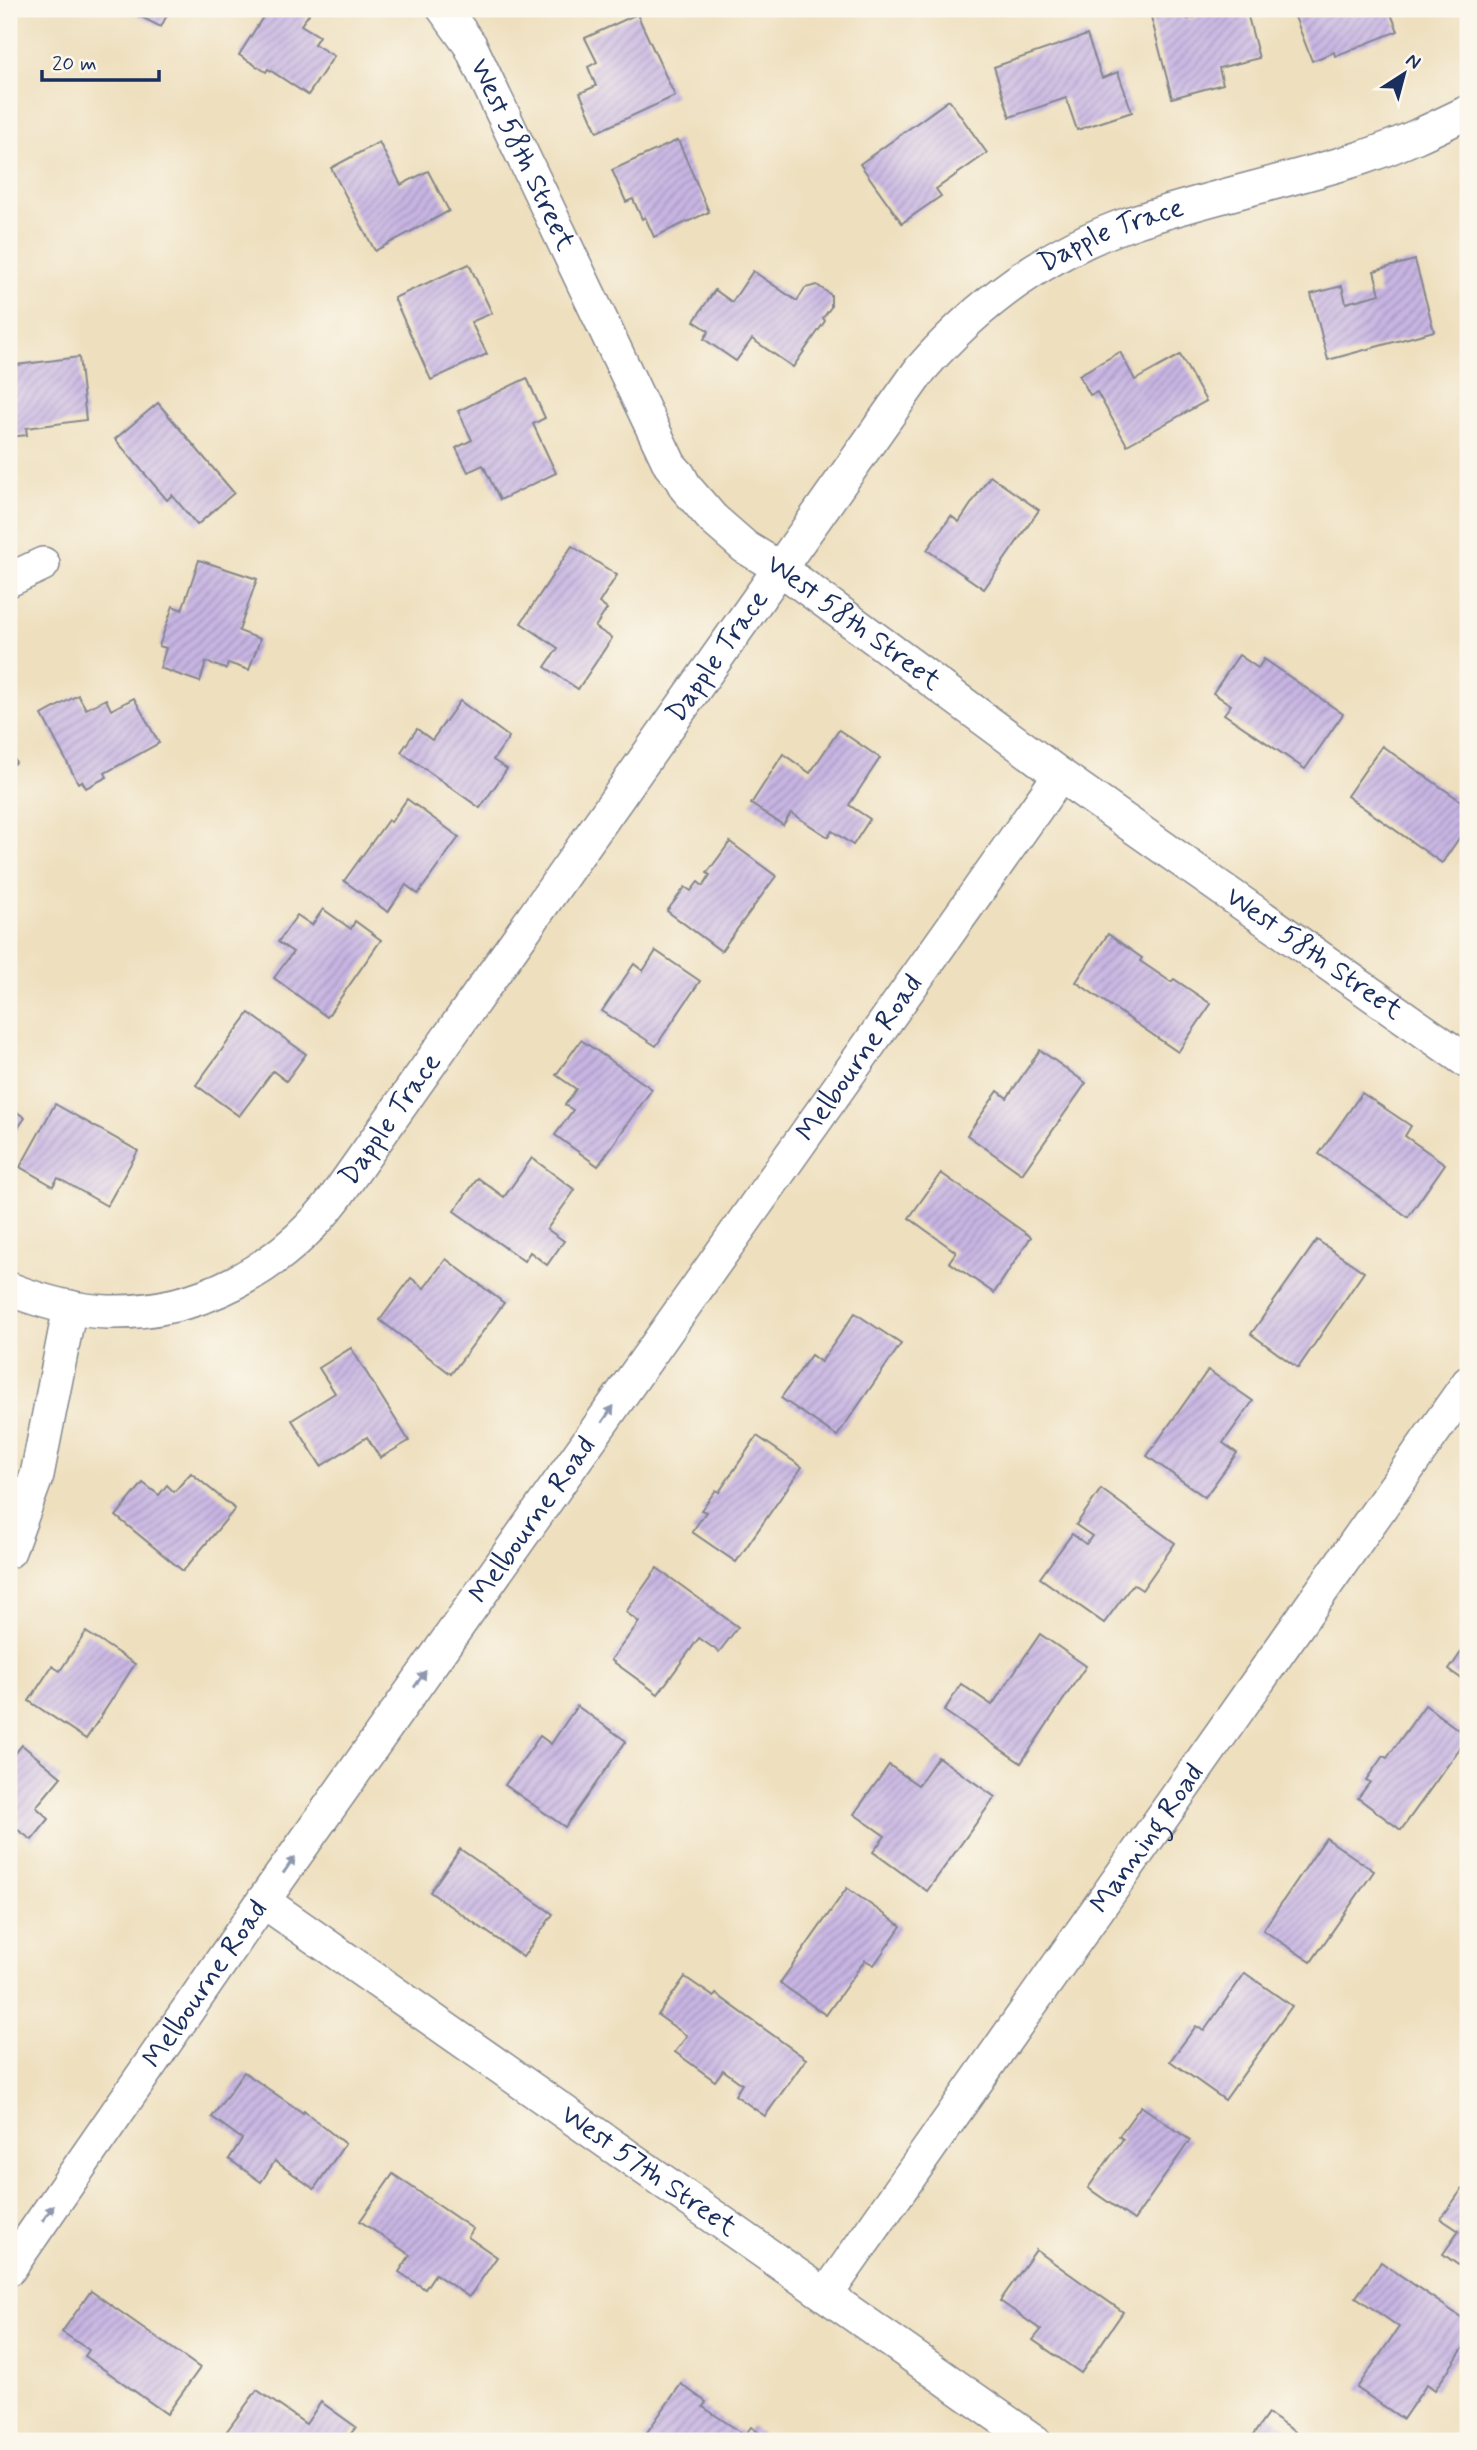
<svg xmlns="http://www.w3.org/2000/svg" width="1477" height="2450" font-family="Mynerve,sans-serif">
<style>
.building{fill:url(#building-hatch)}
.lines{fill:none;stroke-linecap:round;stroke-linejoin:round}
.street-casing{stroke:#84878e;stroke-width:36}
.street{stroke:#fff;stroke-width:33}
.oneway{fill:#8d97ae}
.labels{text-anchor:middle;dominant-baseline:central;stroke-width:6;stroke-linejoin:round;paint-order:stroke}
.street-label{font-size:28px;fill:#1b2f5e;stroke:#fbf7ec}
</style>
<defs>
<pattern id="building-hatch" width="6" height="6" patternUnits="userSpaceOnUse" patternTransform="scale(1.75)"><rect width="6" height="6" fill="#c8b5e3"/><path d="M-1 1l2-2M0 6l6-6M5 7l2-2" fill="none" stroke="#a294bb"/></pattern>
</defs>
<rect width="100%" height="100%" fill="#fbf7ec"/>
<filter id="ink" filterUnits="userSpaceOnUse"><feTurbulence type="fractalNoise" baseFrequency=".0143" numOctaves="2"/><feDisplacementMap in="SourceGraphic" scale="14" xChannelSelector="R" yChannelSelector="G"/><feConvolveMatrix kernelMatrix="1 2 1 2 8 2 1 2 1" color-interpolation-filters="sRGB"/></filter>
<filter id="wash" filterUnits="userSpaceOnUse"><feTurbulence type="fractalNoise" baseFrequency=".00686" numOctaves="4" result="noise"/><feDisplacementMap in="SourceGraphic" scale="28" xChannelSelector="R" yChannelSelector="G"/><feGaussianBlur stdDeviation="1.57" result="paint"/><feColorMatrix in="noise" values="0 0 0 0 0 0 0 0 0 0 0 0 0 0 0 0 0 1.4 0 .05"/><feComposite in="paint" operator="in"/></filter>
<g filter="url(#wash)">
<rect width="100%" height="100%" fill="#eedfbe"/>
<g id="blocks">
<g class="building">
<path d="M125 9H170L161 27Z"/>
<path d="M268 9H301L309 14 301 25 319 36 314 44 334 56 308 95 268 69 266 72 239 55Z"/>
<path d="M1149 9H1185L1188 19 1226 9H1246L1259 58 1219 68 1223 84 1172 98Z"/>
<path d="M1292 9H1389L1398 31 1335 56 1334 52 1312 61Z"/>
<path d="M637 14 675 96 597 132 580 93 596 86 588 67 597 62 585 38Z"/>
<path d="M1087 35 1102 78 1118 72 1132 112 1077 130 1066 98 1010 117 994 67Z"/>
<path d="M949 100 987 153 936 189 941 196 902 223 860 164Z"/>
<path d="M678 140 709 212 654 237 645 217 642 219 633 199 626 202 612 170Z"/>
<path d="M379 142 401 185 428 171 449 211 375 251 331 168Z"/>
<path d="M1415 260 1434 331 1328 360 1311 294 1342 286 1346 303 1380 294 1374 271Z"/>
<path d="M469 264 492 313 471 322 487 354 431 380 394 298Z"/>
<path d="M753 271 797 301 805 288 817 285 831 295V307L823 318 825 321 793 367 752 339 736 361 704 339 709 331 694 321 715 290 732 302Z"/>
<path d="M1120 352 1135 380 1180 355 1206 401 1127 445 1097 392 1090 395 1079 375Z"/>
<path d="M79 357 86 420 26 428 27 435 9 437V366Z"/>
<path d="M527 378 545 418 533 424 556 473 500 500 483 465 468 472 456 448 472 440 458 411Z"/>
<path d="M158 403 234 493 197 525 172 495 167 500 115 439Z"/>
<path d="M990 476 1039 510 984 589 927 550 951 516 959 522Z"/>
<path d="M572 546 617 575 599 603 607 609 595 627 612 638 578 689 545 667 558 648 521 623Z"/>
<path d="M199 560 257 579 239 631 260 639 249 670 228 663 226 669 206 662 200 682 160 668 166 648 159 646 173 606 182 610Z"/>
<path d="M1239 655 1258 668 1264 659 1343 714 1305 769 1224 714 1231 705 1213 693Z"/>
<path d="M78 695 86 709 106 699 111 710 134 698 159 743 105 773 107 777 86 788 82 781 78 783 42 715Z"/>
<path d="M460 701 509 737 493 760 507 769 480 808 401 752 417 729 432 740Z"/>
<path d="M839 730 880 758 849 805 870 819 853 845 832 831 828 837 791 813 783 825 751 804 783 754 810 773Z"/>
<path d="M1382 746 1468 806V825L1442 863 1347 796Z"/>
<path d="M9 748 16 763 9 766Z"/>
<path d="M407 799 459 837 418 894 406 885 388 912 344 881 388 820 391 822Z"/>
<path d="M730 842 776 876 721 951 667 911 685 887 691 891 698 882 703 886 710 875 707 873Z"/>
<path d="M323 909 351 929 355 921 381 940 327 1017 274 978 293 952 278 942 297 915 312 925Z"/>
<path d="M1108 934 1142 958 1140 961 1171 982 1174 979 1211 1004 1178 1052 1076 982Z"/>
<path d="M656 951 700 981 656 1046 602 1011 634 964 643 971Z"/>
<path d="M249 1013 306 1054 286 1081 273 1071 239 1116 196 1085Z"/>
<path d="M581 1040 652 1089 598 1166 555 1135 573 1110 565 1105 576 1089 556 1075Z"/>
<path d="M1040 1050 1086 1083 1022 1174 967 1135 998 1091 1007 1098Z"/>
<path d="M1362 1093 1411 1126 1405 1136 1445 1164 1408 1217 1319 1154Z"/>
<path d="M55 1104 138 1151 107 1206 58 1178 53 1186 20 1167Z"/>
<path d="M9 1106 25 1118 9 1140Z"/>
<path d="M532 1158 575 1190 547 1229 564 1241 547 1265 530 1252 524 1261 454 1211 478 1178 504 1197Z"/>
<path d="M941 1173 1031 1237 994 1293 949 1262 956 1252 909 1218Z"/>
<path d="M1317 1240 1364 1272 1298 1368 1251 1334Z"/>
<path d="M446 1259 504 1303 451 1374 380 1320 411 1278 424 1288Z"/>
<path d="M855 1313 901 1344 837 1436 781 1398 811 1355 821 1362Z"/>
<path d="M351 1348 409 1441 380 1458 367 1437 321 1466 292 1420 335 1393 319 1368Z"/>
<path d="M1208 1370 1253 1401 1223 1443 1237 1453 1205 1497 1147 1456Z"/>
<path d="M757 1436 802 1467 736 1562 692 1532 706 1512 701 1510 716 1490 719 1492Z"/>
<path d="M191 1473 235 1509 183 1571 116 1516 143 1483 159 1495 167 1485 174 1492Z"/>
<path d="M1101 1489 1175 1543 1142 1590 1133 1584 1104 1623 1040 1578 1072 1534 1086 1544 1092 1536 1076 1525Z"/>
<path d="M657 1568 738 1627 719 1652 699 1638 658 1694 611 1660 639 1622 626 1612Z"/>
<path d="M86 1632 135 1664 86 1739 29 1701 52 1666 60 1671Z"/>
<path d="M1040 1634 1086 1666 1021 1763 944 1711 961 1684 992 1705Z"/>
<path d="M1468 1642V1683L1449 1670Z"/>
<path d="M1425 1705 1468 1737 1401 1830 1358 1798 1370 1782 1366 1780 1383 1756 1387 1758Z"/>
<path d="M577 1706 626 1741 565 1827 505 1785 540 1736 551 1744Z"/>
<path d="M22 1745 61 1777 36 1807 49 1819 32 1840 18 1830 9 1841V1761Z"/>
<path d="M938 1757 995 1797 927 1891 873 1852 885 1836 854 1814 889 1765 918 1785Z"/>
<path d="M1326 1838 1374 1871 1311 1962 1263 1930Z"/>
<path d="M460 1849 553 1914 523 1957 430 1892Z"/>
<path d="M847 1888 901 1926 874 1965 865 1960 826 2015 780 1983Z"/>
<path d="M1245 1973 1292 2006 1225 2100 1170 2061 1196 2026 1204 2031Z"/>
<path d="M685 1977 714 1997 716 1994 806 2059 765 2116 735 2095 742 2084 723 2070 715 2081 675 2052 687 2036 658 2015Z"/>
<path d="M244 2072 303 2113 304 2111 345 2144 314 2189 275 2161 261 2182 229 2159 242 2139 212 2117Z"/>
<path d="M1141 2106 1190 2140 1134 2220 1088 2188 1123 2139 1119 2136Z"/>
<path d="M393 2174 473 2229 468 2237 497 2257 469 2297 435 2274 425 2289 399 2272 410 2255 360 2221Z"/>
<path d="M1462 2189 1468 2193V2272L1443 2254 1459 2231 1441 2219Z"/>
<path d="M1036 2250 1123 2312 1081 2373 1033 2340 1041 2330 1000 2301Z"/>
<path d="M1381 2262 1468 2322V2341L1435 2390 1427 2384 1403 2419 1357 2388 1399 2327 1356 2297Z"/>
<path d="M91 2291 200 2368 167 2414 85 2356 89 2350 62 2332Z"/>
<path d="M681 2384 706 2402 703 2407 745 2435 751 2427 771 2441H648L643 2438Z"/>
<path d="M257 2390 306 2424 321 2402 356 2427 345 2441H232L224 2435Z"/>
<path d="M1268 2414 1308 2441H1249Z"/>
</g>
</g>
</g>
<g filter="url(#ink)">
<use href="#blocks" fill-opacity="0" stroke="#84878e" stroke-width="2"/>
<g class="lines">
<defs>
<g id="street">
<path id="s1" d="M444 9 470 45 670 465 679 475 686 488 713 519 745 547 781 569 1060 775 1468 1062"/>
<path d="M9 580 43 564"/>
<path id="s2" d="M9 1289C40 1301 73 1311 108 1312 199 1314 281 1269 335 1198L920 370C976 305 1048 251 1131 223 1206 198 1285 182 1361 158 1398 146 1433 129 1468 112"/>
<path d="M9 1551 37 1475 70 1307"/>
<path id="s3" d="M263 1901 1034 2441"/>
<path id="s4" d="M9 2269 263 1901 1060 775"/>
<path id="s5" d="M826 2295 1468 1383"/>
</g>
</defs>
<use href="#street" class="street-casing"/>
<use href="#street" class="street"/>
</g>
<defs><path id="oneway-solid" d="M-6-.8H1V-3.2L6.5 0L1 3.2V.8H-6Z" transform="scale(1.75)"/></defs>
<g class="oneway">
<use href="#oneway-solid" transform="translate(608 1414) rotate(-55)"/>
<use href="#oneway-solid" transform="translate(420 1679) rotate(-55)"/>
<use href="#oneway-solid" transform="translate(289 1865) rotate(-55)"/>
<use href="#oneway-solid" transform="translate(48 2213) rotate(-55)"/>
</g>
</g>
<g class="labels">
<g class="street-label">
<text stroke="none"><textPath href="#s1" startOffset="166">West 58th Street</textPath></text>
<text stroke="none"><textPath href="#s2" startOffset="1617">Dapple Trace</textPath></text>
<text stroke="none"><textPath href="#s1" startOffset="754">West 58th Street</textPath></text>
<text stroke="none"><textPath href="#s2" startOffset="1029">Dapple Trace</textPath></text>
<text stroke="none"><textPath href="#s1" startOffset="1321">West 58th Street</textPath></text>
<text stroke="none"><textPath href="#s4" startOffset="1480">Melbourne Road</textPath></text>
<text stroke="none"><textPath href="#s2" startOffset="462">Dapple Trace</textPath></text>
<text stroke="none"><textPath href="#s4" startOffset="914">Melbourne Road</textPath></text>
<text stroke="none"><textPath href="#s5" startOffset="558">Manning Road</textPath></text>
<text stroke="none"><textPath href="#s4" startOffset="346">Melbourne Road</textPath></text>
<text stroke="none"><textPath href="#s3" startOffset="471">West 57th Street</textPath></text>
</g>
</g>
<rect width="1477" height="2450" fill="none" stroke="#fbf7ec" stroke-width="35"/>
<g transform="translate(1404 74) rotate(36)" stroke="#fbf7ec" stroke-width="5" paint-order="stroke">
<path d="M0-5L12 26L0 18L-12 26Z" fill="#1b2f5e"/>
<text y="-10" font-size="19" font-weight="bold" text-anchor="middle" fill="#1b2f5e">N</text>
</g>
<path d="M42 70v10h117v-10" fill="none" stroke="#1b2f5e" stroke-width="3.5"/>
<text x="52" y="70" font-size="21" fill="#1b2f5e" stroke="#fbf7ec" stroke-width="5" paint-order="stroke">20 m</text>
</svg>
